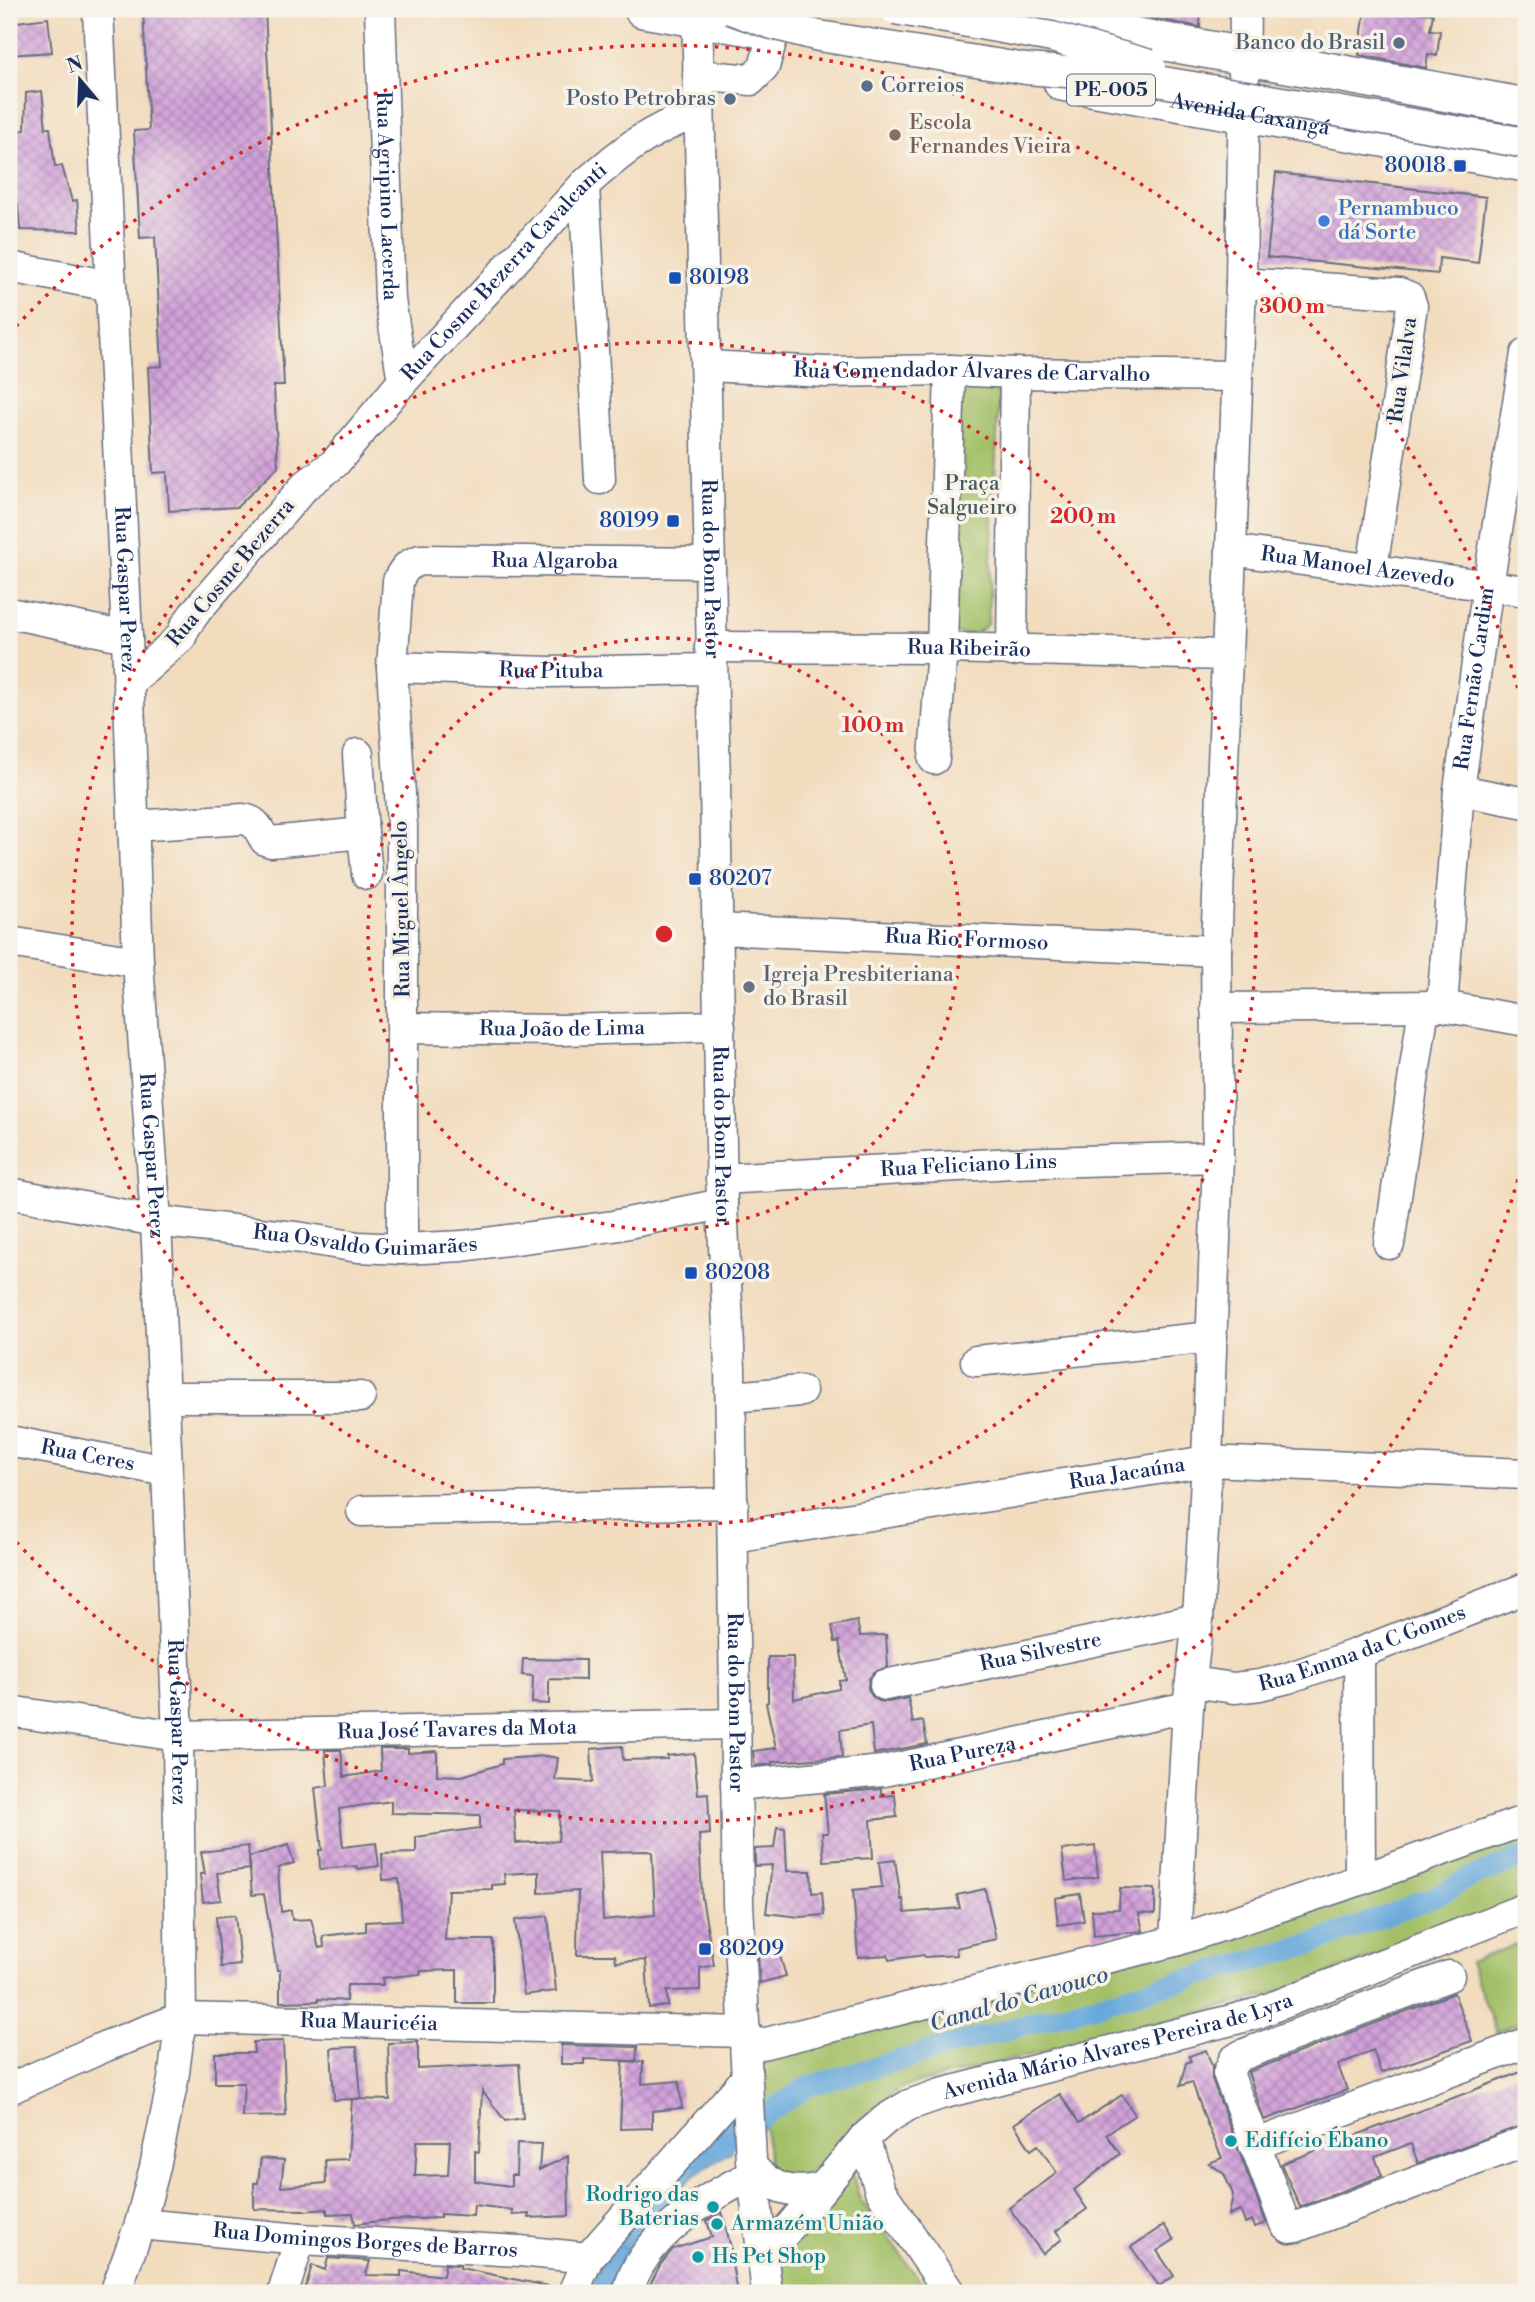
<svg xmlns="http://www.w3.org/2000/svg" width="1535" height="2302" font-family="'Libre Bodoni',serif">
<style>
.green{fill:#a3bf66;stroke:#5f7762;stroke-width:2}
.water{fill:url(#water-ripples);stroke:#416c9c;stroke-width:2}
.lines{fill:none;stroke-linecap:round;stroke-linejoin:round}
.canal{stroke:#67a9db;stroke-width:21}
.building{fill:url(#building-cross-hatch);fill-rule:evenodd}
.minor-casing{stroke:#666c80;stroke-width:33}
.major-casing{stroke:#666c80;stroke-width:40}
.minor{stroke:#fff;stroke-width:30}
.major{stroke:#fff;stroke-width:37}
.minor-bridge-casing{stroke:#666c80;stroke-width:33;stroke-linecap:butt}
.minor-bridge{stroke:#fff;stroke-width:30}
.ring{fill:none;stroke:#d62828;stroke-width:3.5;stroke-dasharray:3.5 7}
.service-dot{fill:#5c6f8a;stroke:#f7f3e8;stroke-width:2.5}
.education-dot{fill:#8d6e63;stroke:#f7f3e8;stroke-width:2.5}
.transit-dot{fill:#1a4fb4;stroke:#f7f3e8;stroke-width:2.5}
.shop-dot{fill:#3f7fe0;stroke:#f7f3e8;stroke-width:2.5}
.worship-dot{fill:#6b7280;stroke:#f7f3e8;stroke-width:2.5}
.culture-dot{fill:#0f9aa8;stroke:#f7f3e8;stroke-width:2.5}
.labels{text-anchor:middle;dominant-baseline:central;stroke-width:7;stroke-linejoin:round;paint-order:stroke}
.shield{fill:#f7f3e8;stroke:#5d6a87;stroke-width:2}
.shield-label{font-size:19px;font-weight:bold;fill:#1b2f5e}
.service-label{font-size:21px;fill:#4e5e75;stroke:#f7f3e8;text-anchor:end}
.street-label{font-size:21px;fill:#1b2f5e;stroke:#f7f3e8}
.education-label{font-size:21px;fill:#785e54;stroke:#f7f3e8;text-anchor:start}
.transit-label{font-size:21px;fill:#164399;stroke:#f7f3e8;text-anchor:start}
.shop-label{font-size:21px;fill:#366cbe;stroke:#f7f3e8;text-anchor:start}
.park-label{font-size:21px;fill:#445a60;stroke:#f7f3e8}
.worship-label{font-size:21px;fill:#5b616d;stroke:#f7f3e8;text-anchor:start}
.culture-label{font-size:21px;fill:#0d838f;stroke:#f7f3e8;text-anchor:start}
.water-label{font-size:23px;font-style:italic;fill:#325484;stroke:#f7f3e8}
.centre{fill:#d62828;stroke:#f7f3e8;stroke-width:3.5}
.ring-label{font-size:21px;text-anchor:middle;font-weight:bold;fill:#d62828;stroke:#f7f3e8;stroke-width:7;stroke-linejoin:round;paint-order:stroke}
</style>
<defs>
<pattern id="water-ripples" width="26" height="14" patternUnits="userSpaceOnUse" patternTransform="scale(1.75)"><rect width="26" height="14" fill="#67a9db"/><path d="M2 4q2-2 4 0t4 0M15 11q2-2 4 0t4 0" fill="none" stroke="#548ab5"/></pattern>
<pattern id="building-cross-hatch" width="8" height="8" patternUnits="userSpaceOnUse" patternTransform="scale(1.75)"><rect width="8" height="8" fill="#d1a1d9"/><path d="M0 0l8 8M0 8l8-8" fill="none" stroke="#a984b3"/></pattern>
</defs>
<rect width="100%" height="100%" fill="#f7f3e8"/>
<filter id="ink" filterUnits="userSpaceOnUse"><feTurbulence type="fractalNoise" baseFrequency=".0143" numOctaves="2"/><feDisplacementMap in="SourceGraphic" scale="14" xChannelSelector="R" yChannelSelector="G"/><feConvolveMatrix kernelMatrix="1 2 1 2 8 2 1 2 1" color-interpolation-filters="sRGB"/></filter>
<filter id="wash" filterUnits="userSpaceOnUse"><feTurbulence type="fractalNoise" baseFrequency=".00686" numOctaves="4" result="noise"/><feDisplacementMap in="SourceGraphic" scale="28" xChannelSelector="R" yChannelSelector="G"/><feGaussianBlur stdDeviation="1.57" result="paint"/><feColorMatrix in="noise" values="0 0 0 0 0 0 0 0 0 0 0 0 0 0 0 0 0 1.4 0 .05"/><feComposite in="paint" operator="in"/></filter>
<g filter="url(#wash)">
<rect width="100%" height="100%" fill="#f2dcbe"/>
<g class="green">
<path d="M965 383 995 387 999 396 988 622C980 636 967 636 953 632L956 392Z"/>
<path d="M1526 1826V1901L1273 1994 902 2087 882 2101 859 2122 837 2149 802 2177 770 2174 758 2063 760 2058Z"/>
<path d="M1517 1944 1526 1969V2021L1496 2032 1470 1962Z"/>
<path d="M850 2168 860 2199 929 2293H769L765 2267Z"/>
</g>
<path class="water" d="M734 2112 732 2151 694 2175 649 2221 624 2254 607 2293H589L608 2245Z"/>
<g class="lines">
<path class="canal" d="M710 2152 808 2086 1315 1943 1441 1894 1468 1878 1526 1857"/>
</g>
<g id="blocks">
<g class="building">
<path d="M143 9H265L284 386H274L278 467 237 507 169 511 167 472 153 473 148 367 162 366 155 237 140 238 134 131 149 130Z"/>
<path d="M1130 9H1201L1200 27 1130 14Z"/>
<path d="M1365 9H1393L1433 14 1430 30 1440 31 1437 56 1428 54 1426 68 1359 55Z"/>
<path d="M48 18 52 52 9 55V26L17 22Z"/>
<path d="M42 91 46 128H50L55 167 62 166 72 201 77 200 80 231 20 230 18 203 9 204V131L25 130 26 93Z"/>
<path d="M1276 173 1486 197 1478 263 1439 258 1438 274 1267 257Z"/>
<path d="M857 1621 860 1636 886 1635 888 1667 874 1672 869 1679 868 1688 872 1696 879 1701 888 1702 908 1698 913 1723 923 1721 927 1744 874 1754 871 1725 840 1730 842 1757 772 1762V1764L755 1766 753 1751 776 1748 766 1703 768 1702V1657H793L794 1699 839 1689V1681L846 1680 839 1641 835 1642 832 1626Z"/>
<path d="M523 1659 585 1660V1680L549 1679V1704L532 1703 533 1676 522 1675Z"/>
<path d="M622 1746 623 1760 667 1759V1756L694 1753 698 1794 708 1793 710 1834 699 1835 702 1898 714 1965 700 1968V1990L667 1991 668 2006 649 2008 646 1960 616 1962 615 1955H577L578 1891 539 1893V1872L504 1874 505 1884 492 1885V1889L448 1890 445 1940H493V2003H457V1970L420 1971 421 1974 382 1978 383 1985H347L346 2001 318 1999V2001L280 2002V1970H277L264 1894 252 1895 249 1857 288 1845 294 1863 278 1868 281 1912 291 1910 292 1920 311 1919 319 1948 324 1947 323 1936 366 1931V1922L402 1920 399 1879 383 1880 382 1854 416 1853V1837L480 1828V1815L391 1813V1801L339 1809 343 1847 376 1843 379 1866 357 1869V1866L320 1869 319 1850H322L315 1788 328 1786 325 1750H341L344 1777 381 1771 380 1749H408V1753L437 1751V1775L462 1776 502 1764V1759L546 1756 558 1758 555 1780 593 1782 591 1749ZM514 1810 560 1811 558 1841 516 1843ZM647 1851 652 1852 655 1915 603 1920 600 1852Z"/>
<path d="M881 1789V1796L895 1795 897 1817 871 1820 873 1858 824 1861 822 1833H828L824 1794Z"/>
<path d="M777 1827 785 1828 787 1871H811L812 1893 822 1892 824 1915 800 1917 766 1913 772 1865 755 1866V1849L774 1848Z"/>
<path d="M248 1846 250 1869 217 1873 221 1900 203 1902 200 1874H205L201 1852Z"/>
<path d="M1095 1846 1098 1877 1066 1881 1062 1850Z"/>
<path d="M895 1860 901 1900 903 1899 905 1913 960 1908 957 1895 985 1889 996 1939 956 1948 957 1955 925 1957 924 1955 889 1960 888 1955 858 1957 853 1890 882 1887 879 1862Z"/>
<path d="M1120 1888 1155 1889V1914L1139 1913 1143 1931 1094 1936 1092 1910 1119 1909Z"/>
<path d="M1080 1894 1084 1921 1058 1925 1055 1898Z"/>
<path d="M235 1915 240 1965 221 1967 216 1917Z"/>
<path d="M548 1916 556 1991 524 1995 515 1920Z"/>
<path d="M778 1950 786 1976 760 1983 758 1955Z"/>
<path d="M1454 1993 1472 2041 1381 2073 1373 2050 1338 2065 1347 2090 1264 2120 1248 2072Z"/>
<path d="M283 2041 286 2116 242 2117 244 2083H215V2053H254L253 2042Z"/>
<path d="M418 2042V2069L519 2064 523 2118 505 2121 482 2090 479 2152 475 2151V2181L511 2186V2175H516L517 2143 541 2144 539 2170 568 2156 569 2216 529 2218V2214L512 2215V2210L474 2205 473 2216 440 2214V2218L388 2220 355 2224 353 2213 327 2214V2209L304 2211V2210L254 2209V2183H258L261 2158 284 2160 281 2187 326 2183 325 2160 348 2159 352 2099 334 2100 331 2048 357 2047 361 2098 354 2099 390 2100 388 2043ZM417 2141H450L448 2175 415 2176Z"/>
<path d="M561 2045 637 2047 636 2061 584 2059V2064H561Z"/>
<path d="M1206 2050 1212 2066V2079L1266 2223 1255 2227 1252 2220 1245 2223 1240 2210 1229 2215 1233 2194 1224 2174 1209 2163 1222 2158 1207 2124 1192 2082 1180 2086 1186 2063 1191 2061 1189 2056Z"/>
<path d="M623 2061 643 2062 642 2084 679 2081 682 2108 652 2111V2128L620 2129Z"/>
<path d="M1526 2070V2124L1418 2163 1411 2144 1404 2146 1375 2157 1382 2176 1300 2207 1281 2164Z"/>
<path d="M1060 2094 1079 2123 1122 2095 1135 2115 1106 2134 1120 2154 1074 2190 1087 2209 1056 2231 1062 2239 1043 2254 1009 2208 1057 2173 1038 2145 1031 2150 1014 2124Z"/>
<path d="M722 2212 730 2244 731 2249 727 2250 732 2263 737 2293H646L660 2265 673 2249 712 2237 707 2221Z"/>
<path d="M1164 2225 1174 2240 1157 2251 1174 2276 1159 2286 1131 2247Z"/>
<path d="M328 2258 370 2261 366 2275 401 2276V2271L443 2276 445 2264 460 2265V2268L548 2286 547 2293H304L312 2265 325 2270Z"/>
</g>
</g>
</g>
<g filter="url(#ink)">
<use href="#blocks" fill-opacity="0" stroke="#666c80" stroke-width="2"/>
<g class="lines">
<defs>
<g id="minor">
<path id="s1" d="M98 9 127 637 138 962 156 1221 167 1471 178 1736 181 2018 173 2080 155 2167 140 2224 115 2293"/>
<path id="s2" d="M380 9 390 300 403 381"/>
<path id="s3" d="M697 9 715 784 722 1204 730 1368 738 1903 751 2160 767 2293"/>
<path d="M698 75 751 80 764 67 774 31"/>
<path d="M584 185 600 479"/>
<path d="M9 267 111 286"/>
<path d="M1241 283 1399 293 1409 297 1412 306 1372 568"/>
<path id="s4" d="M706 366 826 372 950 370 1015 373 1237 376"/>
<path id="s5" d="M1231 550 1526 591"/>
<path d="M9 613 127 637"/>
<path id="s6" d="M710 647 942 648 1227 655"/>
<path d="M1012 651 1015 373"/>
<path id="s7" d="M392 667 550 672 711 669"/>
<path id="s8" d="M128 684 181 637 185 627 197 610 305 486 335 463 403 381 584 185C623 150 649 130 699 112"/>
<path d="M934 759 942 648 950 370"/>
<path d="M1459 790 1526 803"/>
<path d="M133 826 243 819C257 821 258 829 265 840L271 842 363 833 358 754"/>
<path d="M363 833 367 874"/>
<path id="s9" d="M717 929 1216 951"/>
<path d="M9 942 138 962"/>
<path id="s10" d="M1442 1006 1459 790 1488 585 1526 354"/>
<path d="M1216 1008 1442 1006 1526 1021"/>
<path id="s11" d="M403 1028 562 1030 720 1026"/>
<path id="s12" d="M721 1179 1013 1163 1218 1157"/>
<path id="s13" d="M9 1193 156 1221 303 1238 358 1247 402 1249 463 1246 613 1226 722 1204"/>
<path d="M1389 1244 1424 1007"/>
<path id="s14" d="M402 1249V825L392 667 398 581C403 569 408 564 420 560L710 563"/>
<path d="M976 1361 1212 1337"/>
<path d="M164 1397H360"/>
<path d="M731 1397 801 1391"/>
<path id="s15" d="M9 1441 167 1471"/>
<path d="M362 1511 733 1503"/>
<path id="s16" d="M733 1537 1207 1461 1526 1474"/>
<path d="M1359 1653 1360 1880"/>
<path id="s17" d="M1192 1682 1234 1688 1260 1685 1288 1678 1359 1653 1526 1588"/>
<path id="s18" d="M885 1685 1198 1619"/>
<path id="s19" d="M9 1711 178 1736 735 1724"/>
<path id="s20" d="M736 1785 883 1771 1188 1707"/>
<path d="M1175 1941 1188 1707 1198 1619 1207 1461 1218 1157 1216 951 1241 283 1245 9"/>
<path d="M1449 1976 1242 2055 1234 2060 1228 2073 1285 2224 1290 2228 1296 2227 1526 2141"/>
<path d="M746 2048 1175 1941 1360 1880 1526 1820"/>
<path id="s21" d="M9 2089 106 2046 181 2018 746 2032"/>
<path d="M864 2138 880 2190 950 2293"/>
<path d="M1254 2145 1526 2043"/>
<path d="M752 2167C772 2189 794 2196 823 2187"/>
<path id="s22" d="M140 2224 300 2239 520 2251 588 2258"/>
<path id="s23" d="M762 2260 864 2138 886 2119 909 2105 941 2094 1255 2014 1526 1908"/>
<path d="M283 2293 300 2239"/>
<path d="M573 2293 588 2258 746 2079"/>
<path d="M628 2293C640 2238 706 2197 753 2175"/>
</g>
<g id="major">
<path d="M643 9 774 31"/>
<path d="M983 9 1526 107"/>
<path id="s24" d="M1062 82 1526 163"/>
</g>
</defs>
<use href="#minor" class="minor-casing"/>
<use href="#major" class="major-casing"/>
<use href="#minor" class="minor"/>
<use href="#major" class="major"/>
<defs>
<g id="minor-bridge">
<path d="M730 9 769 23 819 36 1026 69 1133 77 1526 143"/>
<path d="M895 9 1052 37 1150 65"/>
</g>
</defs>
<use href="#minor-bridge" class="minor-bridge-casing"/>
<use href="#minor-bridge" class="minor-bridge"/>
</g>
</g>
<g class="ring">
<circle cx="664" cy="934" r="296"/>
<circle cx="664" cy="934" r="592"/>
<path d="M1526 1149A888 888 0 0 1 9 1534M9 334A888 888 0 0 1 1526 719"/>
</g>
<g class="service-dot">
<circle cx="1399" cy="43" r="7"/>
<circle cx="867" cy="86" r="7"/>
<circle cx="730" cy="99" r="7"/>
</g>
<circle class="education-dot" cx="895" cy="135" r="7"/>
<g class="transit-dot">
<rect x="1453" y="159" width="14" height="14" rx="3.5"/>
<rect x="668" y="271" width="14" height="14" rx="3.5"/>
<rect x="666" y="514" width="14" height="14" rx="3.5"/>
<rect x="688" y="872" width="14" height="14" rx="3.5"/>
<rect x="684" y="1266" width="14" height="14" rx="3.5"/>
<rect x="698" y="1942" width="14" height="14" rx="3.5"/>
</g>
<circle class="shop-dot" cx="1324" cy="221" r="7"/>
<circle class="worship-dot" cx="749" cy="987" r="7"/>
<g class="culture-dot">
<circle cx="1231" cy="2141" r="7"/>
<circle cx="713" cy="2207" r="7"/>
<circle cx="717" cy="2224" r="7"/>
<circle cx="698" cy="2257" r="7"/>
</g>
<g class="labels">
<rect class="shield" x="1067" y="74.5" width="88" height="31" rx="5"/>
<g class="shield-label">
<text x="1111" y="90">PE-005</text>
</g>
<g class="service-label">
<text x="1385" y="43">Banco do Brasil</text>
<text x="881" y="86" text-anchor="start">Correios</text>
<text x="716" y="99">Posto Petrobras</text>
</g>
<g class="street-label">
<text stroke="none"><textPath href="#s24" startOffset="191">Avenida Caxangá</textPath></text>
<text stroke="none"><textPath href="#s2" startOffset="187">Rua Agripino Lacerda</textPath></text>
<text stroke="none"><textPath href="#s8" startOffset="560">Rua Cosme Bezerra Cavalcanti</textPath></text>
<text transform="translate(1403 370) rotate(-82)">Rua Vilalva</text>
<text stroke="none"><textPath href="#s4" startOffset="266">Rua Comendador Álvares de Carvalho</textPath></text>
<text stroke="none"><textPath href="#s14" startOffset="835">Rua Algaroba</textPath></text>
<text stroke="none"><textPath href="#s5" startOffset="128">Rua Manoel Azevedo</textPath></text>
<text stroke="none"><textPath href="#s3" startOffset="560">Rua do Bom Pastor</textPath></text>
<text transform="translate(231 573) rotate(-50)">Rua Cosme Bezerra</text>
<text stroke="none"><textPath href="#s1" startOffset="581">Rua Gaspar Perez</textPath></text>
<text stroke="none"><textPath href="#s6" startOffset="259">Rua Ribeirão</textPath></text>
<text stroke="none"><textPath href="#s7" startOffset="159">Rua Pituba</textPath></text>
<text stroke="none"><textPath href="#s10" startOffset="329">Rua Fernão Cardim</textPath></text>
<text transform="translate(402 909) rotate(-91)">Rua Miguel Ângelo</text>
<text stroke="none"><textPath href="#s9" startOffset="250">Rua Rio Formoso</textPath></text>
<text stroke="none"><textPath href="#s11" startOffset="159">Rua João de Lima</textPath></text>
<text stroke="none"><textPath href="#s3" startOffset="1127">Rua do Bom Pastor</textPath></text>
<text stroke="none"><textPath href="#s1" startOffset="1148">Rua Gaspar Perez</textPath></text>
<text stroke="none"><textPath href="#s12" startOffset="248">Rua Feliciano Lins</textPath></text>
<text stroke="none"><textPath href="#s13" startOffset="360">Rua Osvaldo Guimarães</textPath></text>
<text stroke="none"><textPath href="#s15" startOffset="80">Rua Ceres</textPath></text>
<text stroke="none"><textPath href="#s16" startOffset="399">Rua Jacaúna</textPath></text>
<text stroke="none"><textPath href="#s17" startOffset="177">Rua Emma da C Gomes</textPath></text>
<text stroke="none"><textPath href="#s18" startOffset="159">Rua Silvestre</textPath></text>
<text stroke="none"><textPath href="#s3" startOffset="1694">Rua do Bom Pastor</textPath></text>
<text stroke="none"><textPath href="#s1" startOffset="1715">Rua Gaspar Perez</textPath></text>
<text stroke="none"><textPath href="#s19" startOffset="450">Rua José Tavares da Mota</textPath></text>
<text stroke="none"><textPath href="#s20" startOffset="229">Rua Pureza</textPath></text>
<text stroke="none"><textPath href="#s21" startOffset="374">Rua Mauricéia</textPath></text>
<text stroke="none"><textPath href="#s23" startOffset="432">Avenida Mário Álvares Pereira de Lyra</textPath></text>
<text stroke="none"><textPath href="#s22" startOffset="226">Rua Domingos Borges de Barros</textPath></text>
</g>
<g class="education-label">
<text x="909" y="123">Escola<tspan x="909" dy="24">Fernandes Vieira</tspan></text>
</g>
<g class="transit-label">
<text x="1446" y="166" text-anchor="end">80018</text>
<text x="689" y="278">80198</text>
<text x="659" y="521" text-anchor="end">80199</text>
<text x="709" y="879">80207</text>
<text x="705" y="1273">80208</text>
<text x="719" y="1949">80209</text>
</g>
<g class="shop-label">
<text x="1338" y="209">Pernambuco<tspan x="1338" dy="24">dá Sorte</tspan></text>
</g>
<g class="park-label">
<text x="972" y="484">Praça<tspan x="972" dy="24">Salgueiro</tspan></text>
</g>
<g class="worship-label">
<text x="763" y="975">Igreja Presbiteriana<tspan x="763" dy="24">do Brasil</tspan></text>
</g>
<g class="culture-label">
<text x="1245" y="2141">Edifício Ébano</text>
<text x="699" y="2195" text-anchor="end">Rodrigo das<tspan x="699" dy="24">Baterias</tspan></text>
<text x="731" y="2224">Armazém União</text>
<text x="712" y="2257">Hs Pet Shop</text>
</g>
<g class="water-label">
<text transform="translate(1019 1999) rotate(-16)">Canal do Cavouco</text>
</g>
</g>
<circle cx="664" cy="934" r="10" class="centre"/>
<g class="ring-label">
<text x="1292" y="313">300 m</text>
<text x="1083" y="523">200 m</text>
<text x="873" y="732">100 m</text>
</g>
<rect width="1535" height="2302" fill="none" stroke="#f7f3e8" stroke-width="35"/>
<g transform="translate(80 80) rotate(341)" stroke="#f7f3e8" stroke-width="5" paint-order="stroke">
<path d="M0-5L12 26L0 18L-12 26Z" fill="#1b2f5e"/>
<text y="-10" font-size="19" font-weight="bold" text-anchor="middle" fill="#1b2f5e">N</text>
</g>
</svg>
